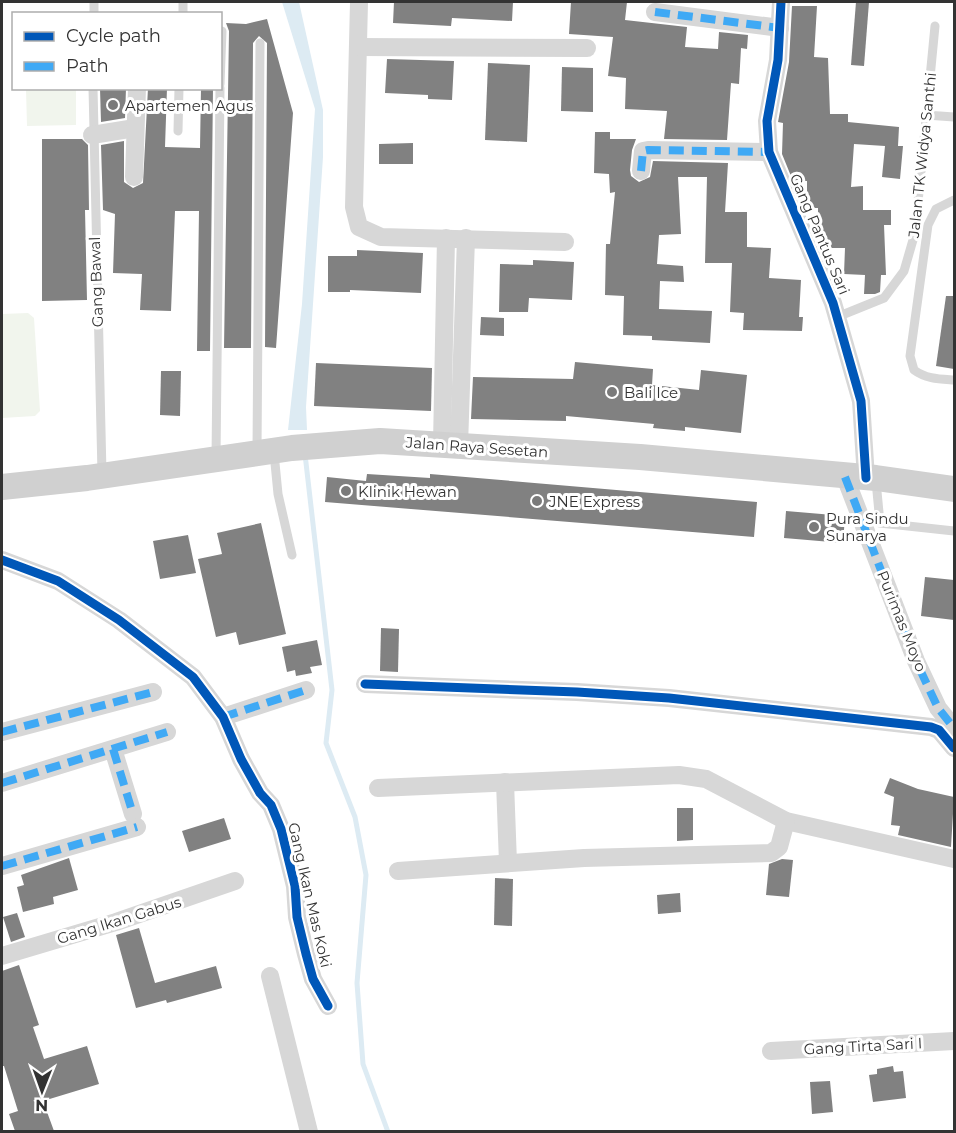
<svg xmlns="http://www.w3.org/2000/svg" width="956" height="1133" font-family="Montserrat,sans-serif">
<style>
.green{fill:#f1f5ed}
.water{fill:#ddebf3}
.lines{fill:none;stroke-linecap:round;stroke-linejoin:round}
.stream{stroke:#ddebf3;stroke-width:5}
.building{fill:#818181}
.service{stroke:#d7d7d7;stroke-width:9}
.minor{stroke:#d7d7d7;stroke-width:18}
.secondary{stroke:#d0d0d0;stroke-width:26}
.quiet{stroke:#3fa9f5;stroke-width:8;stroke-dasharray:15 8;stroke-linecap:butt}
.cycleway-casing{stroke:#fff;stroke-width:13}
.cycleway{stroke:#0057b8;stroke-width:9}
.poi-dot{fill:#7a7a7a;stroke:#fff;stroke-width:2}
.labels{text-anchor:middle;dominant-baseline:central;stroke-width:6;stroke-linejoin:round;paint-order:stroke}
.poi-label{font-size:15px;fill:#333;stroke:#fff;text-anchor:start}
.street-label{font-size:15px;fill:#333;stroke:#fff}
</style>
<rect width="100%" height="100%" fill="#fff"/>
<g class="green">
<path d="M26 89H76V125L27 126Z"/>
<path d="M28 313 34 318 40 411 35 416 2 418V314Z"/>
</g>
<path class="water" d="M282 2H299L323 110V157L306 407 307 430H288L302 304 315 109Z"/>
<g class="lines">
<path class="stream" d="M305 454 332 690 326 743 355 817 366 875 357 983 363 1064 388 1132"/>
</g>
<g class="building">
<path d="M394 2H513L512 21 452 18 451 26 393 23Z"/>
<path d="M571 2H627L625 20 687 27 685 47 718 49 719 32 748 35 747 49 741 48 739 84 731 83 727 140 664 139 667 111 625 109 626 78 608 76 613 37 569 34Z"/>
<path d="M856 2H869L864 66 851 65Z"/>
<path d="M792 6H817L814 57 828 58 830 114H848V122L899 127 898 146H903L900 179 882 177 885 146 854 144 851 187 863 186V210H891V225H884L886 275H881L880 292 875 294H864L865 275 844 274 845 248H822L818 239V208H807V181H793L782 154 783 123 778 122 789 62Z"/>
<path d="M267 19 293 113 276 348 265 347 267 43 259 36 253 43 251 348H224L229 31 226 23 246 24Z"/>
<path d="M387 59 454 61 452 100 428 99V95L385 93Z"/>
<path d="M488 63 530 65 527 142 485 140Z"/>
<path d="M562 67 593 68V112L561 111Z"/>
<path d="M100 88H126L125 118 101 122Z"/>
<path d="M148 88H167L165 147 200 148 201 88H213L210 351H197L199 211H175L171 311 140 310 142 274 113 273 115 214 103 210 101 145 124 141V182L133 188 143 183Z"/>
<path d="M595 132H610V139H636L632 150 630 170 631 176 639 182 650 177 653 161 728 163 725 212H747V247L771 248 769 278 801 280 799 317H803L802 331 743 330 744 313 730 312 732 263H705L707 177H678L681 234 659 235 657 264 683 266 684 282 660 281 659 309 712 311 710 343 652 340V336L623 335 624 296 605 295 606 244H610L615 192 610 193 609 174 594 173Z"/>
<path d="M42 139H82L88 145 89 210H85L87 300 42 301Z"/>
<path d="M413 143V164H379V144Z"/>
<path d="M357 250 423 253 421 293 350 290V292H328V256H357Z"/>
<path d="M533 260 574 262 572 300 529 298 528 312H499L500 264 533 265Z"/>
<path d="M946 296H954V369L936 366Z"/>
<path d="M481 317 504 318V336L480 335Z"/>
<path d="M575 362 653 369 652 385 699 390 701 370 747 375 741 433 685 427V431L653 428 654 424 566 416V421L471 419 473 377 573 379Z"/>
<path d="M316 363 432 368 431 411 314 406Z"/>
<path d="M161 371H181L180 416 160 415Z"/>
<path d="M367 474 430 478V474L757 502 754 537 325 502 327 477 366 481Z"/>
<path d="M786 511 845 516 843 543 784 538Z"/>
<path d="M261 523 286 634 239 645 236 632 216 637 198 559 222 554 217 533Z"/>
<path d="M188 535 196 573 160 579 153 541Z"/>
<path d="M925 577 954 580V620L921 616Z"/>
<path d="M381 628 399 629 398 672 380 671Z"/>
<path d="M317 640 322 665 310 667 312 673 296 676 295 670 287 672 282 647Z"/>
<path d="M890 778 918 789 954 797 951 847 898 835 900 826 891 825 894 797 884 793Z"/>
<path d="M677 808H693V840L677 841Z"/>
<path d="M224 818 231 839 189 852 182 831Z"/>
<path d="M69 858 78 890 53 897 54 904 23 912 17 887 24 885 21 875Z"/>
<path d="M782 859 793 860 789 897 766 895 769 864Z"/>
<path d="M495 878 513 879 512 926 494 925Z"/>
<path d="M680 893 681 912 658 914 657 895Z"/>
<path d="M17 913 25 937 11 942 3 917Z"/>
<path d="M139 928 155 983 216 966 222 988 167 1003 166 1000 136 1008 116 935Z"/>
<path d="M19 965 39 1025 33 1027 44 1059 87 1046 99 1084 43 1101 54 1131H15L9 1114 18 1111 4 1066H2V971Z"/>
<path d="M893 1066 894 1072 903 1071 906 1098 873 1102 869 1075 877 1074V1069Z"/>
<path d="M830 1081 833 1112 812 1114 810 1082Z"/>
</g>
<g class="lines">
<g class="service">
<path d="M94 14V2"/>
<path d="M183 14V2"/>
<path d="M220 84 222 31"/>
<path d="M93 88 102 473"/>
<path d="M926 115 954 117"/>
<path d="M178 131 179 88"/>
<path d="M954 200 936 209 928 225 910 356 914 370C926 379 940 379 954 380"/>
<path d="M837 317 884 298 904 271 915 233 935 26"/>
<path d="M257 451 260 43"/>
<path d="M274 453 278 494 292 555"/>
<path d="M216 458 220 88"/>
<path d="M876 481 880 523 954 531"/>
</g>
<g class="minor">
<path d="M359 2 354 207 359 227 381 237 565 242"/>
<path d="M781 2 778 60 767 121 769 152 833 303 861 401 866 478"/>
<path d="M655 12 780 28"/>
<path d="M358 47 587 48"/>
<path d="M92 135 135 128"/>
<path d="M641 171 643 151 648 150 769 152"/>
<path d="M134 177 137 88"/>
<path d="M442 444 446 238"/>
<path d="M459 446 466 238"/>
<path d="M845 477 916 661 938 708 954 728"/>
<path d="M2 560 58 581 119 620 193 677 223 717 241 759 260 793 271 805 281 829 295 886 297 917 306 954 313 979 328 1006"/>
<path d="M365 684 577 692 669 698 931 727 939 730 954 748"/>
<path d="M223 717 306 690"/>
<path d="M2 732 153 692"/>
<path d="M113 749 133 814"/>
<path d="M505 782 508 863"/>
<path d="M2 783 167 732"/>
<path d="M378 788 679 775 706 779 786 821 954 859"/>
<path d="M2 866 137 827"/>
<path d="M398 871 584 858 771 853 779 847 786 821"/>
<path d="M2 956 116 922 235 881"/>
<path d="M270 976 309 1132"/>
<path d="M771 1051 954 1041"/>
</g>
<path class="secondary" d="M2 487 87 478 292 448 380 441 640 457 876 478 954 489"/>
<g class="quiet">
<path d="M655 12 780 28"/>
<path d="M641 171 643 151 648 150 769 152"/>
<path d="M845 477 916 661 938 708 954 728"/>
<path d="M223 717 306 690"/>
<path d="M2 732 153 692"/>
<path d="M113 749 133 814"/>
<path d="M2 783 167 732"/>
<path d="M2 866 137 827"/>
</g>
<defs>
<g id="cycleway">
<path d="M781 2 778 60 767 121 769 152 833 303 861 401 866 478"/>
<path d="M2 560 58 581 119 620 193 677 223 717 241 759 260 793 271 805 281 829 295 886 297 917 306 954 313 979 328 1006"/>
<path d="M365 684 577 692 669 698 931 727 939 730 954 748"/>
</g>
</defs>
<use href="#cycleway" class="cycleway-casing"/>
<use href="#cycleway" class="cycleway"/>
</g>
<g class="poi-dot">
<circle cx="113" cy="105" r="6"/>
<circle cx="612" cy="392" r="6"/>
<circle cx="346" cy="491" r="6"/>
<circle cx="537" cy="501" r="6"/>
<circle cx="814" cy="527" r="6"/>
</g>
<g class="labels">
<g class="poi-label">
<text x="125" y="105">Apartemen Agus</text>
<text x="624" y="392">Bali Ice</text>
<text x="358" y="491">Klinik Hewan</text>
<text x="549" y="501">JNE Express</text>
<text x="826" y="518">Pura Sindu<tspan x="826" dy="17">Sunarya</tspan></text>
</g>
<g class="street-label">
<text transform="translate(922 155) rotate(-84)">Jalan TK Widya Santhi</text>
<text transform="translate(820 234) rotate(67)">Gang Pantus Sari</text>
<text transform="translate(96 282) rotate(-92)">Gang Bawal</text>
<text transform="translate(477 447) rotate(4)">Jalan Raya Sesetan</text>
<text transform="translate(902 621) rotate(68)">Purimas Moyo</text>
<text transform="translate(310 895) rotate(77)">Gang Ikan Mas Koki</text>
<text transform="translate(119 920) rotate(-17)">Gang Ikan Gabus</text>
<text transform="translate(863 1046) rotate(-3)">Gang Tirta Sari I</text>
</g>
</g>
<rect width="956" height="1133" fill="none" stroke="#333333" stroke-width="6"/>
<rect x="12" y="12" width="210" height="78" fill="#ffffff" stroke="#adadad" stroke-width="1.5"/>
<rect x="24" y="32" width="30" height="9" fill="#0057b8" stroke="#adadad" stroke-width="1.5"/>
<text x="66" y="42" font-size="18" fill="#333333">Cycle path</text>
<rect x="24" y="62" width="30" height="9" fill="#3fa9f5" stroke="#adadad" stroke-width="1.5"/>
<text x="66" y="72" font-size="18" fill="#333333">Path</text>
<g transform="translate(42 1091) rotate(181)" stroke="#ffffff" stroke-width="4.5" paint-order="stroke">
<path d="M0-4.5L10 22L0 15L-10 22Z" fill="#333333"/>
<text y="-9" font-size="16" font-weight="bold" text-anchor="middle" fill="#333333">N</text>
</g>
</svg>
